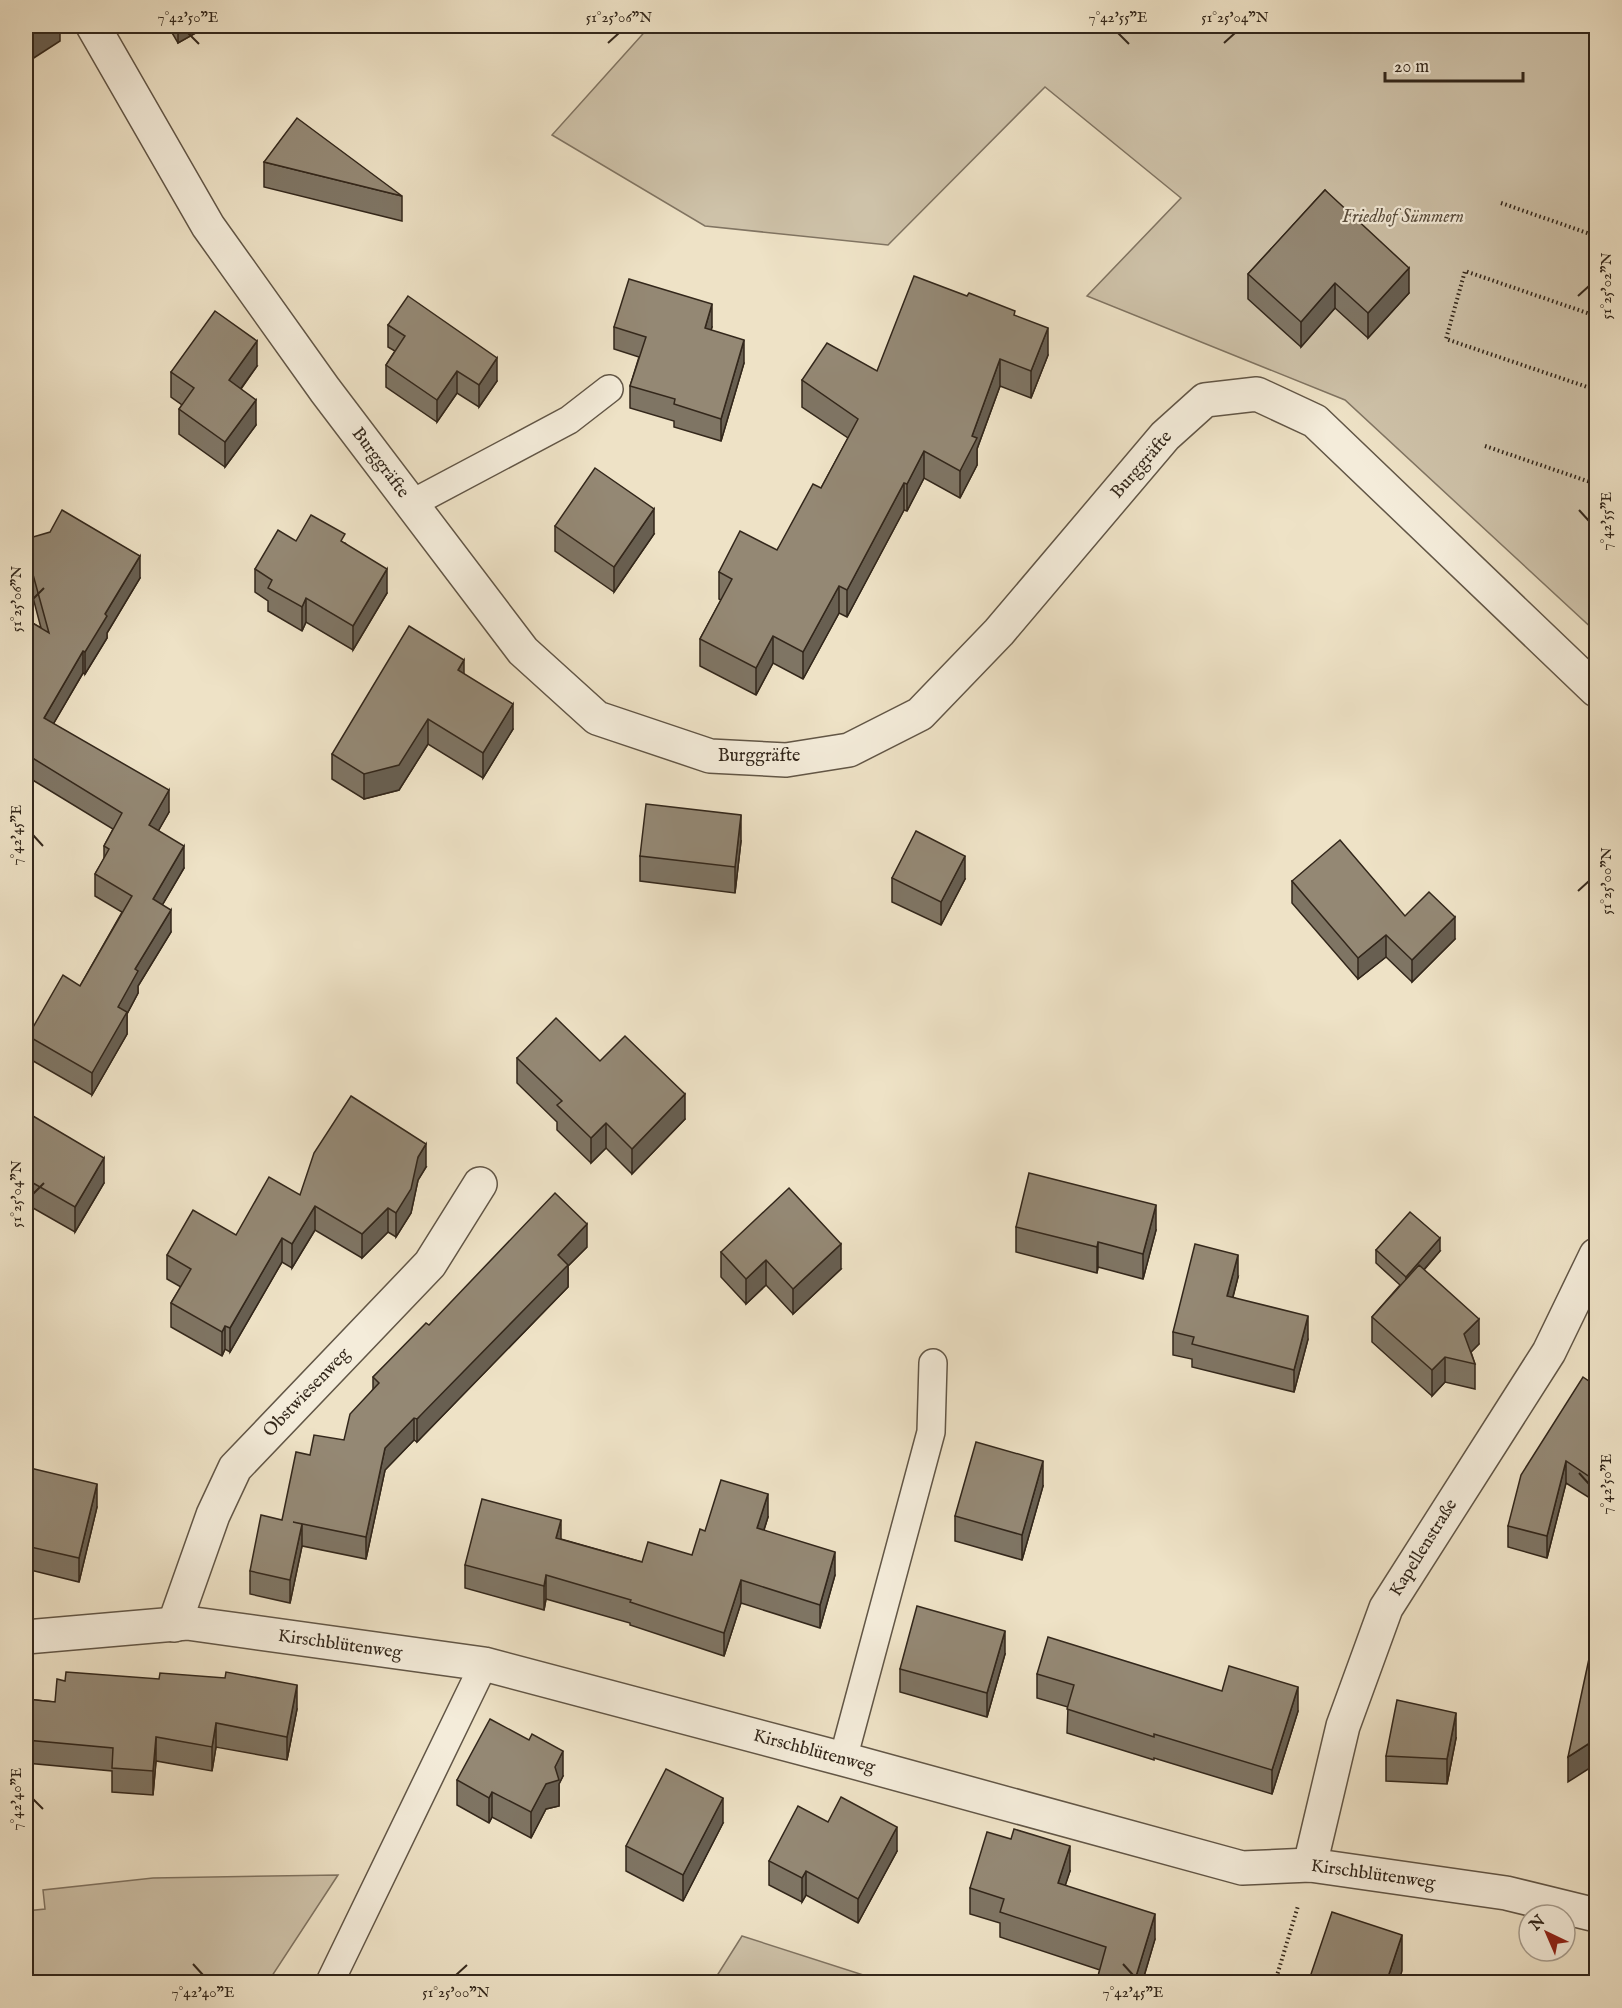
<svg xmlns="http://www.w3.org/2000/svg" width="1622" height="2008" font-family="'IM FELL English',serif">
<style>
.green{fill:#cec2a9;stroke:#807462;stroke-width:1.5}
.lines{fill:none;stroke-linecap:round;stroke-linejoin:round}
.service-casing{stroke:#625646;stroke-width:30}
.minor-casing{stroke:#625646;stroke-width:36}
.path{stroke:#33271b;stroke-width:4;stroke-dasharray:1.5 3;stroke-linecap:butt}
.service{stroke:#f4ecda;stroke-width:27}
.minor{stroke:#f4ecda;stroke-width:33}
.wall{fill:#7f7564;stroke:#33271b;stroke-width:1.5}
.shaded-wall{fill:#685f51;stroke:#33271b;stroke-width:1.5}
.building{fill:#948874;stroke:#33271b;stroke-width:1.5}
.ticks{fill:none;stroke:#33271b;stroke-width:2}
.labels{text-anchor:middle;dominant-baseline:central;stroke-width:4.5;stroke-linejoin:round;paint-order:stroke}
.park-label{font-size:18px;font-style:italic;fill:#5a4e3e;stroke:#f4ecda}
.street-label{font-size:18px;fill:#33271b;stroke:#f4ecda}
.neatline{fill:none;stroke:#33271b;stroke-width:2}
.ticks-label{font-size:15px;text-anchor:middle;fill:#33271b}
</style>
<rect width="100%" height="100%" fill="#eee2c6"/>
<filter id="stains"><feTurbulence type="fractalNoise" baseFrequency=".00333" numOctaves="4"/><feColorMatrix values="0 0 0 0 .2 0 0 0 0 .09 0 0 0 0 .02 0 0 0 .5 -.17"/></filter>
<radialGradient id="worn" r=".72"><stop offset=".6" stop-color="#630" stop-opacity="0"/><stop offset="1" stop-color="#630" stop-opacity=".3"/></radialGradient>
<g class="green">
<path d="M650 26H1596V632L1345 400 1087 296 1181 198 1045 87 888 245 705 226 552 135Z"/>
<path d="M338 1875 268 1982H26V1911L45 1909 43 1890 153 1878Z"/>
<path d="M742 1936 885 1982H713Z"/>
</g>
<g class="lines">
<defs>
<g id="service">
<path d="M411 504 569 420 609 389"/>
<path d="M843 1759 931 1432 933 1363"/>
<path d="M330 1982 484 1664"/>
</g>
<g id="minor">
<path d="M93 26 208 226 325 390 523 651 597 718 710 756 786 760 849 750 920 714 999 632 1165 436 1205 400 1257 394 1315 421 1596 690"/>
<path d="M174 1625 213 1515 235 1468 430 1264 480 1184"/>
<path d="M26 1637 187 1623 484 1664 843 1759 1242 1868 1310 1865 1506 1893 1596 1915"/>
<path d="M1310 1865 1343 1726 1386 1608 1549 1352 1596 1255"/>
</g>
</defs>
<use href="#service" class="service-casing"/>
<use href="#minor" class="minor-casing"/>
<g class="path">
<path d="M1501 203 1596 236"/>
<path d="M1596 316 1465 271 1446 339 1596 390"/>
<path d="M1485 446 1596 484"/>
<path d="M1275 1982 1298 1906"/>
</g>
<use href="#service" class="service"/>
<use href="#minor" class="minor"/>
</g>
<g class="wall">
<path d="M168 26H208L178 43Z"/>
<path d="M264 162 402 196V221L264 187Z"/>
<path d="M1325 190 1409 293 1368 338 1335 308 1301 347 1248 299V274Z"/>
<path d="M1015 316 1048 355 1031 398 1000 386 977 449V465L960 498 924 478 907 511 904 510 847 617 839 613 803 679 773 663 756 695 700 666V639L721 600 719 599V572L777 550 821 488 848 438 802 407V380L877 371Z"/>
<path d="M388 325 497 381 479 407 457 393 437 422 386 387V365L395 351 388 347Z"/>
<path d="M614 327H712L711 330 744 363 721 441 674 427V421L630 408V386L639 357 614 349Z"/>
<path d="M257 366 241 389 256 425 225 467 179 434V409L182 405 171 397V372Z"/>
<path d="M555 526 654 534 614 592 555 551Z"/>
<path d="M26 539 140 578 107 633V638L85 674 83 673 53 724 169 812 158 831 184 868 162 905 171 932 138 986V993L127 1014V1034L92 1095 28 1058V1036L80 986 122 912 95 896V874L104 859V846L113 829 26 776V619L41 628 26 571Z"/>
<path d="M296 541 345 543 387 593 353 650 306 622 302 631 268 611V601L255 592V569Z"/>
<path d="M464 674 513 729 483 778 428 744 399 790 364 799 332 779V754Z"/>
<path d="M741 841 735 893 640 881V856Z"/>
<path d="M892 878 965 879 941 925 892 902Z"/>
<path d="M1292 881 1405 916 1455 939 1412 982 1386 957 1358 979 1292 903Z"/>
<path d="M517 1058 600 1061 685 1119 632 1174 606 1148 591 1163 557 1130V1122L517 1083Z"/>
<path d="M26 1128 104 1183 75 1232 26 1204Z"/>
<path d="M426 1167 418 1180 411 1213 396 1237 388 1232 362 1258 315 1230 292 1268 282 1262 230 1352 225 1349 222 1356 171 1327V1303L181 1287 167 1279V1255L236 1235 300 1195Z"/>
<path d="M1016 1227 1156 1230 1143 1279 1098 1267 1097 1273 1016 1252Z"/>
<path d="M587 1247 568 1266V1287L417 1442 414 1440 385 1470 366 1559 302 1546 290 1603 250 1594V1571L282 1520 310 1455 344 1440 373 1389V1377L429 1325Z"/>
<path d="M1376 1250 1440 1251 1424 1270 1479 1344 1471 1352 1475 1364V1389L1445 1382 1432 1396 1372 1342V1317L1400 1285 1376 1263Z"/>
<path d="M721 1252 841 1269 793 1314 766 1285 746 1304 721 1277Z"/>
<path d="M1238 1277 1233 1297 1308 1339 1294 1392 1192 1367V1359L1173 1355V1332Z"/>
<path d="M1596 1386V1502L1566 1483 1547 1558 1508 1547V1526Z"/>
<path d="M26 1467 97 1507 79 1582 26 1569Z"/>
<path d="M1043 1486 1022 1560 955 1541V1516Z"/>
<path d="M768 1517 764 1530 835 1575 820 1628 741 1603 724 1656 630 1625V1623L546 1599 544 1610 465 1588V1565L561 1539 642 1562 692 1555 705 1531Z"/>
<path d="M1005 1654 987 1717 900 1692V1669Z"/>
<path d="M1037 1674 1222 1691 1298 1711 1272 1794 1154 1758V1760L1067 1733 1068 1707 1037 1698Z"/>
<path d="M26 1699 55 1702 297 1709 287 1760 216 1747 212 1771 156 1761 153 1795 112 1792V1771L26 1763Z"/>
<path d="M1456 1738 1447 1784 1386 1781V1756Z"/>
<path d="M563 1776 559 1784V1806L546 1809 531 1838 492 1817 489 1823 457 1805V1780Z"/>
<path d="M828 1822 897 1851 858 1923 806 1895 802 1902 769 1885V1861Z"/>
<path d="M723 1823 683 1901 626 1871V1846Z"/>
<path d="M1070 1871 1065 1885 1155 1939 1142 1983H1096L1100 1970 1000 1937V1923L970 1914V1888Z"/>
</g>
<g class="shaded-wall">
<path d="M46 26H60V41L26 63V38Z"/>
<path d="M178 26H208L178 43Z"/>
<path d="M1409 268V293L1368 338V313Z"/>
<path d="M1335 283V308L1301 347V322Z"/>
<path d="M712 304V327L705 351V328Z"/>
<path d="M1048 328V355L1031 398V371Z"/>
<path d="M744 340V363L721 441V419Z"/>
<path d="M257 341V366L229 405V380Z"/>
<path d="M497 358V381L479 407V385Z"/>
<path d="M1000 359V386L977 449V465L960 498V471L972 436Z"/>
<path d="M457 371V393L437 422V400Z"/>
<path d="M256 400V425L225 467V442Z"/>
<path d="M924 451V478L907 511V484Z"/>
<path d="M904 483V510L847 617V590Z"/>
<path d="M654 509V534L614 592V567Z"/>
<path d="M140 556V578L107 633V638L85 674V652L105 614Z"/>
<path d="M387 569V593L353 650V626Z"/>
<path d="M839 586V613L803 679V652Z"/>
<path d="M306 598V622L302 631V607Z"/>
<path d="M773 636V663L756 695V668Z"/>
<path d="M83 651V673L44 740V718Z"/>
<path d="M464 660V685L458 670Z"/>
<path d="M513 704V729L483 778V753Z"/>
<path d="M428 719V744L399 790 364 799V774Z"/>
<path d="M169 790V812L149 847V825Z"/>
<path d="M741 815V841L735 893V867Z"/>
<path d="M184 846V868L153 921V899Z"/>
<path d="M965 856V879L941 925V902Z"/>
<path d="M171 910V932L138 986V993L127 1014V1034L92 1095V1073L118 1007 135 969Z"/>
<path d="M1455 917V939L1412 982V960Z"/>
<path d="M1386 935V957L1358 979V958Z"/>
<path d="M685 1094V1119L632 1174V1149Z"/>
<path d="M606 1123V1148L591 1163V1138Z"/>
<path d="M426 1144V1167L418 1180 411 1213 396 1237V1213L418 1157Z"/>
<path d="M104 1158V1183L75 1232V1207Z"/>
<path d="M1156 1205V1230L1143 1279V1254Z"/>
<path d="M315 1206V1230L292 1268V1244Z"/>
<path d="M388 1208V1232L362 1258V1234Z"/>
<path d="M587 1224V1247L568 1266V1287L417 1442V1419L558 1255Z"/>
<path d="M282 1238V1262L230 1352V1328Z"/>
<path d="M1440 1238V1251L1406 1290V1277Z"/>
<path d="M1098 1242V1267L1097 1273V1247Z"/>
<path d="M841 1244V1269L793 1314V1289Z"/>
<path d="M1238 1255V1277L1227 1319V1296Z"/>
<path d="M766 1260V1285L746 1304V1279Z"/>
<path d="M1308 1316V1339L1294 1392V1370Z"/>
<path d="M1479 1319V1344L1464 1359V1334Z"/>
<path d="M225 1326V1349L222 1356V1332Z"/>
<path d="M1445 1357V1382L1432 1396V1370Z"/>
<path d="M414 1418V1440L385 1470 366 1559V1537L385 1448Z"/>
<path d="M1043 1461V1486L1022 1560V1535Z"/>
<path d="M1566 1461V1483L1547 1558V1536Z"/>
<path d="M97 1484V1507L79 1582V1558Z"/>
<path d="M768 1494V1517L757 1551V1528Z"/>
<path d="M561 1520V1544L556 1538Z"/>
<path d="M302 1524V1546L290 1603V1580Z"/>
<path d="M835 1552V1575L820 1628V1605Z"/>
<path d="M546 1575V1599L544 1610V1586Z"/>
<path d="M741 1580V1603L724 1656V1633Z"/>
<path d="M1005 1631V1654L987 1717V1693Z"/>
<path d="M297 1685V1709L287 1760V1737Z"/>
<path d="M1298 1687V1711L1272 1794V1770Z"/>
<path d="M1456 1713V1738L1447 1784V1759Z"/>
<path d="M216 1723V1747L212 1771V1747Z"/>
<path d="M156 1737V1761L153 1795V1771Z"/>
<path d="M1596 1739V1764L1568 1782V1757Z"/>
<path d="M563 1751V1776L559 1784V1806L546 1809 531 1838V1812Z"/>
<path d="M492 1792V1817L489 1823V1798Z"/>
<path d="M723 1798V1823L683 1901V1875Z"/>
<path d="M897 1827V1851L858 1923V1899Z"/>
<path d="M1070 1846V1871L1058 1908V1883Z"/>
<path d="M806 1871V1895L802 1902V1878Z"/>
<path d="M1155 1914V1939L1142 1983H1134Z"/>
<path d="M1402 1935V1971L1398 1983H1386Z"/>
</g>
<g class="building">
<path d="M26 26H46L26 38Z"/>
<path d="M297 118 402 196 264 162Z"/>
<path d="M1325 190 1409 268 1368 313 1335 283 1301 322 1248 274Z"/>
<path d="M914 276 967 296 969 293 1015 311 1014 315 1048 328 1031 371 1000 359 972 436 977 438 960 471 924 451 907 484 904 483 847 590 839 586 803 652 773 636 756 668 700 639 732 579 719 572 740 531 777 550 813 484 821 488 858 419 802 380 827 343 877 371Z"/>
<path d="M629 279 712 304 705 328 744 340 721 419 674 404 675 399 630 386 646 337 614 327Z"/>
<path d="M408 296 497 358 479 385 457 371 437 400 386 365 405 336 388 325Z"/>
<path d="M215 311 257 341 229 380 256 400 225 442 179 409 194 388 171 372Z"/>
<path d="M595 468 654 509 614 567 555 526Z"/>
<path d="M62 510 140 556 105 614 107 616 85 652 83 651 44 718 169 790 149 825 184 846 153 899 171 910 135 969 138 971 118 1007 127 1012 92 1073 28 1036 63 975 80 986 132 896 95 874 109 849 104 846 122 813 26 754V619L49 633 26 549V539L50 532Z"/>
<path d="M311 515 345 534 341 541 387 569 353 626 306 598 302 607 268 588 272 580 255 569 278 530 296 541Z"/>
<path d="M409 626 464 660 458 670 513 704 483 753 428 719 399 765 364 774 332 754Z"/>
<path d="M646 804 741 815 735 867 640 856Z"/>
<path d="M916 831 965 856 941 902 892 878Z"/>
<path d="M1340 840 1405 916 1429 892 1455 917 1412 960 1386 935 1358 958 1292 881Z"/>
<path d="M556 1018 600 1061 625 1036 685 1094 632 1149 606 1123 591 1138 557 1105 562 1101 517 1058Z"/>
<path d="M351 1096 426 1144 418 1157 411 1189 396 1213 388 1208 362 1234 315 1206 292 1244 282 1238 230 1328 225 1326 222 1332 171 1303 191 1269 167 1255 193 1210 236 1235 269 1177 300 1195 314 1153Z"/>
<path d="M33 1116 104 1158 75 1207 26 1179V1128Z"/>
<path d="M1029 1173 1156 1205 1143 1254 1098 1242 1097 1247 1016 1227Z"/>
<path d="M789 1188 841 1244 793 1289 766 1260 746 1279 721 1252Z"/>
<path d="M555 1193 587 1224 558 1255 568 1265 417 1419 414 1418 385 1448 366 1537 293 1522 302 1524 290 1580 250 1571 261 1515 282 1520 296 1452 310 1455 314 1435 344 1440 350 1414 379 1383 373 1377 426 1323 429 1325Z"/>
<path d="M1410 1212 1440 1238 1406 1277 1376 1250Z"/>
<path d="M1195 1244 1238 1255 1227 1296 1308 1316 1294 1370 1192 1344 1194 1337 1173 1332Z"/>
<path d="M1419 1265 1479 1319 1464 1334 1475 1364 1445 1357 1432 1370 1372 1317Z"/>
<path d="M1583 1377 1596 1386V1481L1566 1461 1547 1536 1508 1526 1521 1475Z"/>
<path d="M976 1442 1043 1461 1022 1535 955 1516Z"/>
<path d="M26 1467 97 1484 79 1558 26 1546Z"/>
<path d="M721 1480 768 1494 757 1528 835 1552 820 1605 741 1580 724 1633 630 1602 631 1600 546 1575 544 1586 465 1565 482 1499 561 1520 556 1538 642 1562 648 1542 692 1555 700 1529 705 1531Z"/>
<path d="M917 1606 1005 1631 987 1693 900 1669Z"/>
<path d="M1596 1626V1739L1568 1757Z"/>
<path d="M1048 1637 1222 1691 1229 1666 1298 1687 1272 1770 1154 1734V1737L1067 1709 1074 1685 1037 1674Z"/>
<path d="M66 1672 159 1679 160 1673 225 1678 226 1672 297 1685 287 1737 216 1723 212 1747 156 1737 153 1771 112 1768 113 1748 26 1740V1699L55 1702 57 1679 65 1681Z"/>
<path d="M1397 1700 1456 1713 1447 1759 1386 1756Z"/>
<path d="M490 1719 529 1740 532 1734 563 1751 555 1767 559 1780 546 1784 531 1812 492 1792 489 1798 457 1780Z"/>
<path d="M666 1769 723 1798 683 1875 626 1846Z"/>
<path d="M841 1797 897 1827 858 1899 806 1871 802 1878 769 1861 798 1806 828 1822Z"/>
<path d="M1014 1829 1070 1846 1058 1883 1155 1914 1134 1983H1096L1106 1947 1000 1912 1004 1899 970 1888 987 1832 1011 1839Z"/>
<path d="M1332 1912 1402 1935 1386 1983H1308Z"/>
</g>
<path class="ticks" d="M188 33 199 44M1118 33 1129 44M608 43 619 33M1224 43 1235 33M1578 296 1589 286M1579 510 1589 521M33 599 44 588M33 835 43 846M1578 891 1589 881M33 1194 44 1183M1579 1473 1589 1484M33 1799 43 1809M193 1964 203 1975M1123 1964 1133 1975M456 1975 467 1965"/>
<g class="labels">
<g class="park-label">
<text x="1403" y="217">Friedhof Sümmern</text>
</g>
<g class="street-label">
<text transform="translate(380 463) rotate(53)">Burggräfte</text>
<text transform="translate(1142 465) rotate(-49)">Burggräfte</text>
<text x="759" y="756">Burggräfte</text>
<text transform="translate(307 1393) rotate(-46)">Obstwiesenweg</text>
<text transform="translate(1424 1548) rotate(-58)">Kapellenstraße</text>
<text transform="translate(340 1645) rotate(8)">Kirschblütenweg</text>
<text transform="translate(814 1752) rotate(15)">Kirschblütenweg</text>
<text transform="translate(1373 1875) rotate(8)">Kirschblütenweg</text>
</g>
</g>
<rect width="1622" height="2008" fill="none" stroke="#eee2c6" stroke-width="66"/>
<g transform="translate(1547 1933) rotate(316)"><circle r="28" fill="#f4ecda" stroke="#a79d8e" stroke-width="1.5"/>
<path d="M0-4.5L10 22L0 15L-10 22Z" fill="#8f2418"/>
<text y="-9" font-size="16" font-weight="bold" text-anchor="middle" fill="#33271b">N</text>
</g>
<path d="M1385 72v9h138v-9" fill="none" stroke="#33271b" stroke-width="3"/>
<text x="1394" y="72" font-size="18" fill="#33271b" stroke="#f4ecda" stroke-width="4.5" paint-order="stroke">20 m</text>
<rect x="33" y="33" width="1556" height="1942" class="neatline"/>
<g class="ticks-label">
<text x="188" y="22">7°42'50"E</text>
<text x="619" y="22">51°25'06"N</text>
<text x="1118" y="22">7°42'55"E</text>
<text x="1235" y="22">51°25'04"N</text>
<text transform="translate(1606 286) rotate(-90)" y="5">51°25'02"N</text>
<text transform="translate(1606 521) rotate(-90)" y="5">7°42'55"E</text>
<text transform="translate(16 599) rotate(-90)" y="5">51°25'06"N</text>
<text transform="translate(16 835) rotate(-90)" y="5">7°42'45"E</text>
<text transform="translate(1606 881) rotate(-90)" y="5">51°25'00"N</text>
<text transform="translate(16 1194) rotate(-90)" y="5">51°25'04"N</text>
<text transform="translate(1606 1484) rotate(-90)" y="5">7°42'50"E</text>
<text transform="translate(16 1799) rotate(-90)" y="5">7°42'40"E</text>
<text x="203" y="1997">7°42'40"E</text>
<text x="456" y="1997">51°25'00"N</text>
<text x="1133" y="1997">7°42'45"E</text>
</g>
<rect width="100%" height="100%" filter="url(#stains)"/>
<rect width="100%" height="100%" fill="url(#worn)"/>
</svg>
